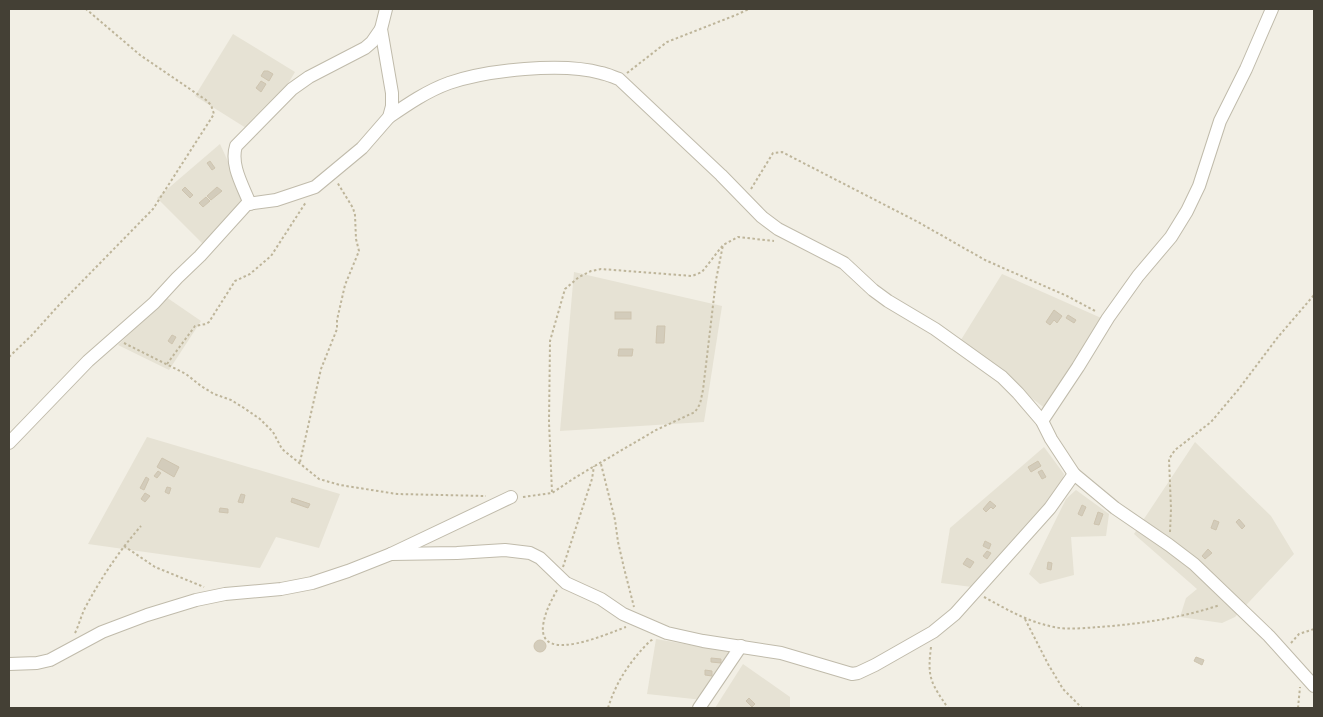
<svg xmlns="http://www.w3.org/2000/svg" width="1323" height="717" font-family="Lato,sans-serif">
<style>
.residential{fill:#e6e2d4}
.building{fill:#d3ccbb;stroke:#cec4af}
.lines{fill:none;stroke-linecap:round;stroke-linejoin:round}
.minor-casing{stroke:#c0bbab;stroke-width:14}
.path{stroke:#beb59a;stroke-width:2;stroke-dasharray:2.5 2.5;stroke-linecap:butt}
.minor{stroke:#fff;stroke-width:12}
</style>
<rect width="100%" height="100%" fill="#f2efe5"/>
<g class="residential">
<path d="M233 34 295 72 257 135 195 96Z"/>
<path d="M220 144 247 203 203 244 157 198Z"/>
<path d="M574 272 722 306 704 422 560 431Z"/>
<path d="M1002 274 1108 321 1050 412 959 343Z"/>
<path d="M166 297 201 321 169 370 118 345Z"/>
<path d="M147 437 340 494 319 548 276 537 260 568 88 544Z"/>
<path d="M1195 442 1271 516 1294 554 1235 617 1222 623 1180 617 1186 598 1197 589 1134 534Z"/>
<path d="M1044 447 1064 474 1058 498 972 587 941 583 950 528Z"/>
<path d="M1076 490 1109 514 1106 536 1071 537 1074 575 1040 584 1029 574 1066 499Z"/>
<path d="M656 639 736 653 703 700 647 694Z"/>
<path d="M743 664 790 697V708H715Z"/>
</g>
<g class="building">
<path d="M264 71H268L273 74 269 81 261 76Z"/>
<path d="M261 81 266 84 261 92 256 88Z"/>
<path d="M210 161 215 168 212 170 207 163Z"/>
<path d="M185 187 193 195 190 198 182 190Z"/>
<path d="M217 187 222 191 211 200 207 196Z"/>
<path d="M206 197 210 201 203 207 199 203Z"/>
<path d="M1054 310 1062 316 1057 323 1054 320 1050 325 1046 322Z"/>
<rect x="615" y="312" width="16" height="7"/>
<path d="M1068 315 1076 320 1074 323 1066 318Z"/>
<path d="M657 326H665L664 343H656Z"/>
<path d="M172 335 176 337 172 344 168 341Z"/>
<path d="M619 349H633L632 356H618Z"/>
<path d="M162 458 179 467 174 477 157 467Z"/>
<path d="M1038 461 1041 466 1031 472 1028 467Z"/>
<path d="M1042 470 1046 477 1042 479 1038 472Z"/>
<path d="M158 471 161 473 157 478 154 476Z"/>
<path d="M146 477 149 479 144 490 140 488Z"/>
<path d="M167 487 171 488 169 494 165 492Z"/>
<path d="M145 493 150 496 145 502 141 499Z"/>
<path d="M241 494 245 495 243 503 238 502Z"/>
<path d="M292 498 310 504 308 508 291 502Z"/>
<path d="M990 501 996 506 993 509 991 507 986 512 983 509Z"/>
<path d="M1082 505 1086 507 1082 516 1078 514Z"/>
<path d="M220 508 228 509V513L219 512Z"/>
<path d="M1098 512 1103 514 1099 525 1094 524Z"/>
<path d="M1239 519 1245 526 1242 529 1236 522Z"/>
<path d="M1214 520 1219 522 1216 530 1211 528Z"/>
<path d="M985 541 991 544 989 549 983 546Z"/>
<path d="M1208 549 1212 553 1205 559 1202 556Z"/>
<path d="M987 551 991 553 987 559 983 556Z"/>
<path d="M967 558 974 562 970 568 963 564Z"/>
<path d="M1048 562 1052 563 1051 570 1047 569Z"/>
<circle cx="540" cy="646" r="6"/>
<path d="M1196 657 1204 660 1202 665 1194 661Z"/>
<path d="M711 658 721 659V663L711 662Z"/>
<path d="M705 670 712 671V676L705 675Z"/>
<path d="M749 698 755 704 752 707 746 701Z"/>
</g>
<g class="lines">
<defs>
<g id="minor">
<path d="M389 117C408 104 427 91 449 83 487 70 562 62 601 73 607 74 613 77 619 79L721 175 762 217 778 229 844 263 873 290 888 301 935 329 1002 377 1018 393 1042 421 1051 439 1074 474 1115 508 1169 545 1194 564 1269 636 1314 686"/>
<path d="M250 204C243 186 230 165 236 146L292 89 309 77 365 48 372 42 381 29"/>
<path d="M1042 421 1078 367 1108 318 1138 276 1171 237 1187 211 1199 186 1220 121 1246 69 1272 9"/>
<path d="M9 443 88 361 154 303 177 278 200 256 247 204 276 200 315 187 362 148 389 117 392 106V93L381 29 386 9"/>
<path d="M391 554 457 553 505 550 530 553 540 558 566 583 601 599 623 614 667 633 703 641 781 653 852 674 858 673 875 665 933 632 955 614 1050 508 1074 474"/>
<path d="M9 664 37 663 50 660 102 632 147 615 196 600 225 594 281 589 312 583 348 571 391 554 511 497"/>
<path d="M699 708 741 646"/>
</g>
</defs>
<use href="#minor" class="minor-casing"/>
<g class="path">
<path d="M627 73 667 42 736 15 749 9"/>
<path d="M751 189 773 153 782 152 918 222 985 260 1067 296 1097 312"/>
<path d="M124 343 186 374 201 386 214 394 231 400 244 408 260 419 273 432 282 449 319 479 340 485 397 494 486 496"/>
<path d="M9 357 31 336 59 305 153 209 214 114 211 105 206 100 140 55 86 9"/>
<path d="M167 364 195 326 206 324 209 322 235 281 250 274 271 256 306 202"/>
<path d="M300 462 321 369 337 329V320L345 285 359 251 356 239 355 215 353 208 337 182"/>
<path d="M601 464 615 520 618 542 624 568 634 607"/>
<path d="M552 492 549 422 550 341 565 289 579 277 591 271 601 269 692 276 702 272 723 245 738 237 774 241"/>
<path d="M523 497 552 493 576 477 656 430 695 412 700 404 703 390 716 280 723 245"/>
<path d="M1170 532 1171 509 1169 459 1175 450 1211 422 1238 390 1278 337 1314 295"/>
<path d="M124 546 155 567 204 587"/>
<path d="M563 567 592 479 594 466"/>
<path d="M557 590C550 603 545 612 543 626 539 665 609 633 626 627"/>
<path d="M984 597C1006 609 1028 622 1054 627 1068 630 1085 628 1099 627 1140 624 1181 618 1220 605"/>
<path d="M1025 619 1048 664 1063 689 1082 708"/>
<path d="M75 633C79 625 81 616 85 608 101 578 119 551 141 526"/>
<path d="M1291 643 1299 634 1314 629"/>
<path d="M931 647C927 678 931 683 948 708"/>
<path d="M608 708C616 682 630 661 650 641L654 639"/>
<path d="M1298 708 1300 687"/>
</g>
<use href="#minor" class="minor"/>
</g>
<rect width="1323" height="717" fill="none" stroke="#444035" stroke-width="20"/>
</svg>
